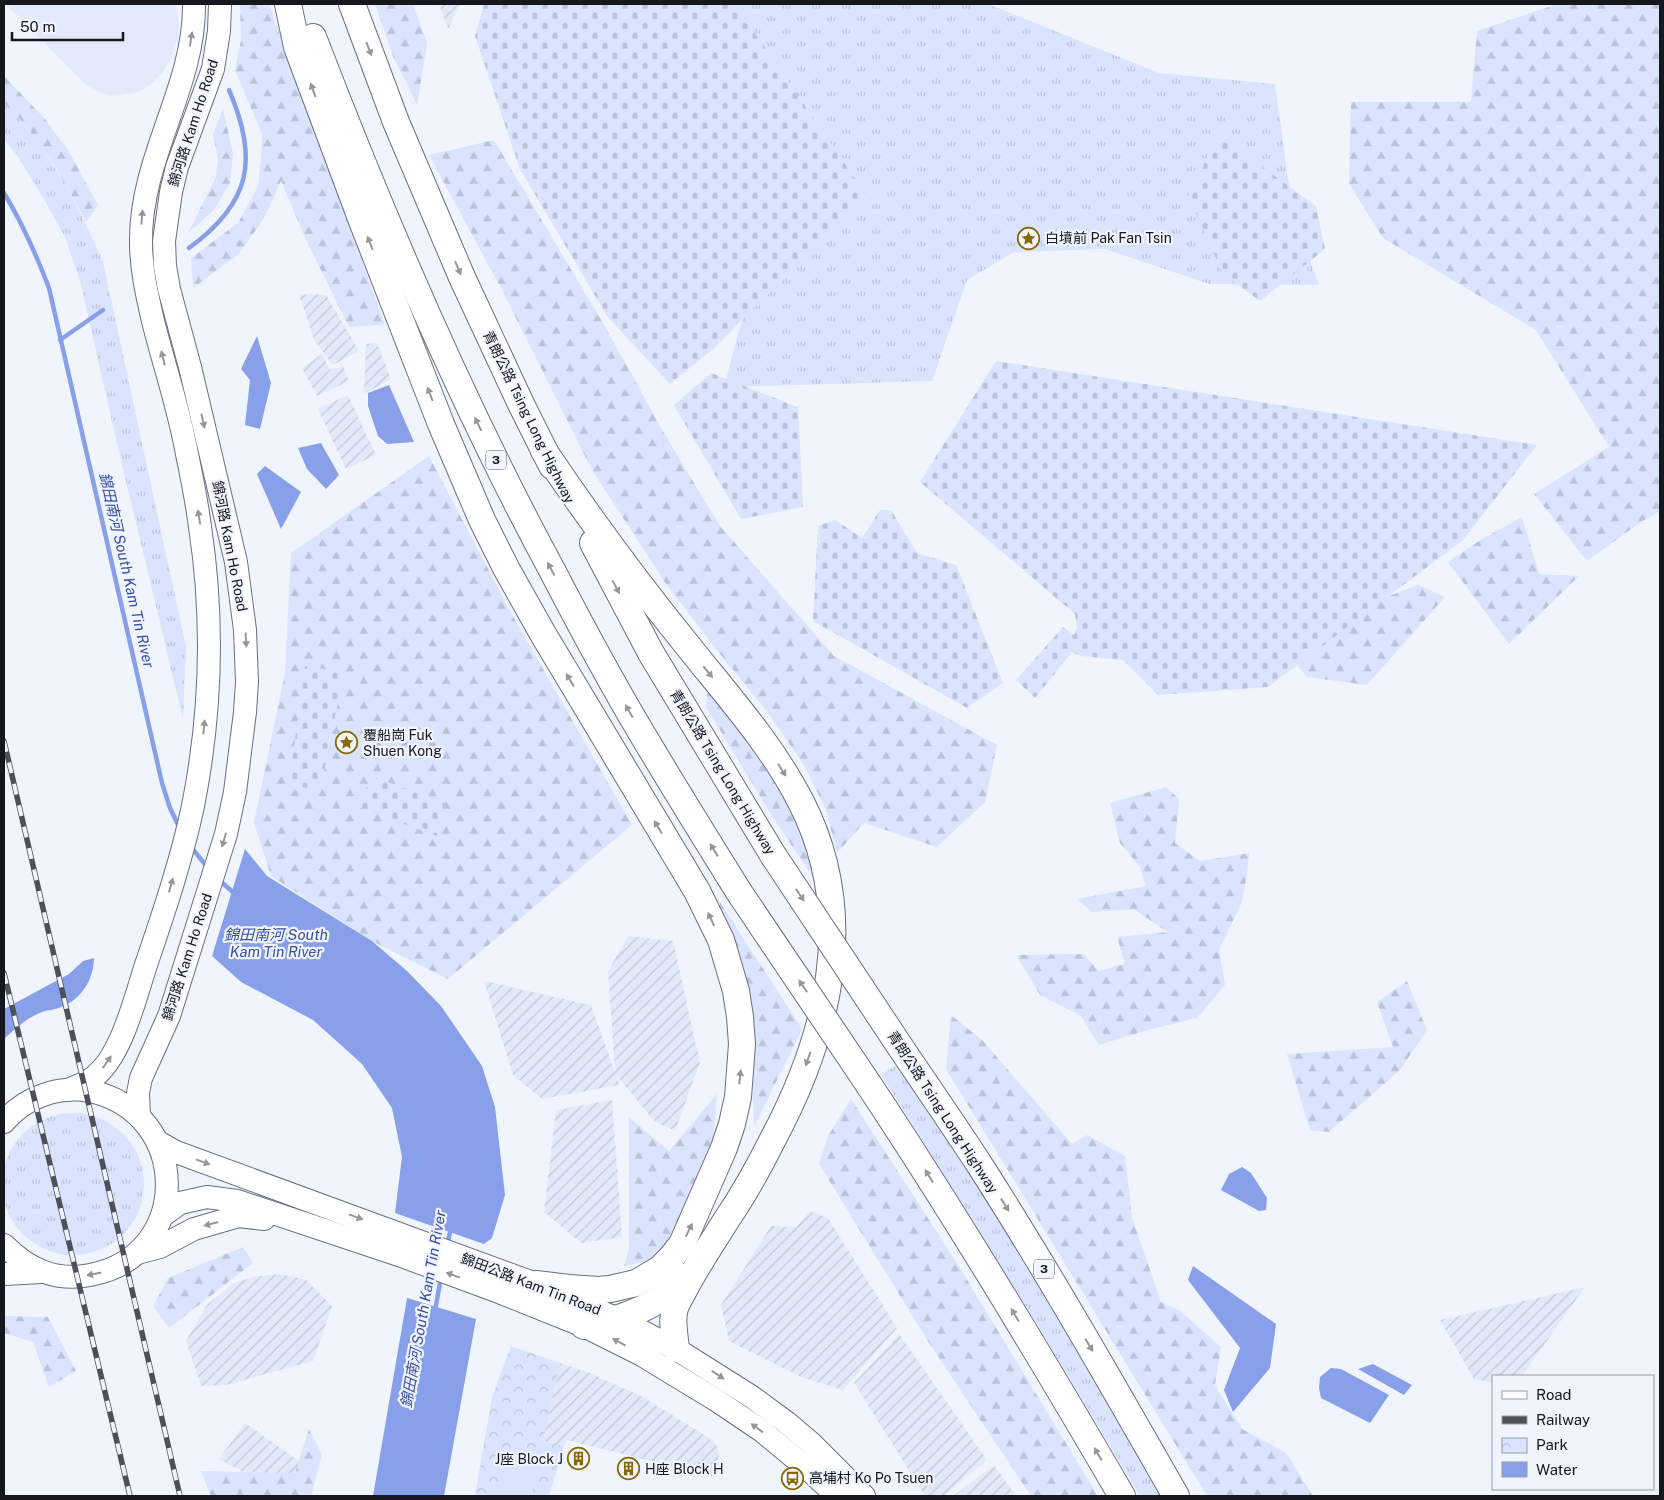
<svg xmlns="http://www.w3.org/2000/svg" width="1664" height="1500" font-family="'Public Sans','Noto Sans TC',sans-serif">
<style>
.built{fill:#e2e9fa}
.industrial{fill:url(#industrial-furrows)}
.grass{fill:url(#grass-tufts)}
.forest{fill:url(#forest-firs)}
.cemetery{fill:url(#cemetery-stones)}
.park{fill:url(#park-crowns)}
.pitch{fill:#dae4fe}
.water{fill:#88a0e9}
.lines{fill:none;stroke-linecap:round;stroke-linejoin:round}
.stream{stroke:#88a0e9;stroke-width:4.5}
.major-casing{stroke:#686f82;stroke-width:24}
.highway-casing{stroke:#686f82;stroke-width:28}
.major{stroke:#fff;stroke-width:22}
.highway{stroke:#fff;stroke-width:26}
.rail-casing{stroke:#4d5058;stroke-width:5.5}
.rail{stroke:#f0f4fc;stroke-width:4;stroke-dasharray:11;stroke-linecap:butt}
.highway-bridge-casing{stroke:#686f82;stroke-width:28;stroke-linecap:butt}
.highway-bridge{stroke:#fff;stroke-width:26}
.oneway{fill:#95979a}
.labels{text-anchor:middle;dominant-baseline:central;stroke-width:4.5;stroke-linejoin:round;paint-order:stroke}
.shield{fill:#f0f4fc;stroke:#565961;stroke-width:1}
.shield-label{font-size:12px;font-weight:bold;fill:#14171e}
.street-label{font-size:14px;fill:#14171e;stroke:#f0f4fc}
.poi-label{font-size:14px;fill:#14171e;stroke:#f0f4fc;text-anchor:start}
.water-label{font-size:15px;font-style:italic;fill:#384fa4;stroke:#f0f4fc}
</style>
<defs>
<pattern id="industrial-furrows" width="10" height="10" patternUnits="userSpaceOnUse" patternTransform="scale(1.25)"><rect width="10" height="10" fill="#e2e9fa"/><path d="M-1 1l2-2M0 10L10 0M9 11l2-2" fill="none" stroke="#c1c7d6"/></pattern>
<pattern id="grass-tufts" width="24" height="20" patternUnits="userSpaceOnUse" patternTransform="scale(1.25)"><rect width="24" height="20" fill="#dae4fe"/><path d="M3 7l-1-3M5 7V3M7 7l1-3M15 17l-1-3M17 17v-4M19 17l1-3" fill="none" stroke="#bac3d9"/></pattern>
<pattern id="forest-firs" width="22" height="20" patternUnits="userSpaceOnUse" patternTransform="scale(1.25)"><rect width="22" height="20" fill="#dae4fe"/><path d="M5 1l3.5 6h-7zM16 11l3.5 6h-7z" fill="#bac3d9"/></pattern>
<pattern id="cemetery-stones" width="16" height="16" patternUnits="userSpaceOnUse" patternTransform="scale(1.25)"><rect width="16" height="16" fill="#dae4fe"/><path d="M2 7V4a2 2 0 0 1 4 0v3zM10 15v-3a2 2 0 0 1 4 0v3z" fill="#bac3d9"/></pattern>
<pattern id="park-crowns" width="20" height="18" patternUnits="userSpaceOnUse" patternTransform="scale(1.25)"><rect width="20" height="18" fill="#dae4fe"/><path d="M2 6a3 3 0 1 1 6 0M12 15a3 3 0 1 1 6 0" fill="none" stroke="#bac3d9"/></pattern>
</defs>
<rect width="100%" height="100%" fill="#f0f4fc"/>
<path class="built" d="M6 4H175L179 25 178 38 169 62 162 73 153 82 143 90 134 93 114 96 104 94 86 85Z"/>
<g class="industrial">
<path d="M439 4H460L448 29Z"/>
<path d="M299 294 326 295 359 351 333 365 314 340Z"/>
<path d="M377 343 391 379 364 394 366 344Z"/>
<path d="M322 354 330 370 343 366 349 381 317 396 302 368Z"/>
<path d="M348 395 376 455 346 469 318 409Z"/>
<path d="M628 936 673 941 700 1063 675 1131 655 1122 617 1076 619 1085 542 1099 513 1075 484 981 591 1005 615 1072 608 971Z"/>
<path d="M612 1100 622 1237 581 1243 544 1212 556 1110Z"/>
<path d="M810 1211 828 1218 897 1328 843 1390 801 1377 729 1341 721 1305 771 1226 796 1227Z"/>
<path d="M280 1274 306 1280 332 1306 313 1361 226 1385 201 1386 186 1341 207 1305 232 1284 252 1277Z"/>
<path d="M1585 1287 1522 1376H1493V1383L1474 1379 1440 1320Z"/>
<path d="M899 1334 987 1460 944 1496H925L854 1383Z"/>
<path d="M560 1363 587 1372 643 1397 709 1438 718 1447 719 1466 711 1477 695 1472 567 1440 564 1446 543 1441Z"/>
<path d="M245 1423 310 1469 289 1496 219 1459Z"/>
<path d="M994 1465 1016 1496H953Z"/>
</g>
<g class="grass">
<path d="M729 4H988L1159 73 1275 84 1293 214 1319 285 1209 284 1105 249 1014 252 967 280 932 381 724 387 739 330 802 151Z"/>
<path d="M4 102C22 122 40 143 54 166 73 197 89 229 103 262L186 647 183 719 115 435 80 280 65 237 44 199 18 157 4 139Z"/>
<path d="M899 1063 1033 1274 1165 1496H1140C1056 1354 970 1214 881 1075Z"/>
<circle cx="73" cy="1184" r="71"/>
</g>
<g class="forest">
<path d="M240 4H269L385 325 349 327 307 242 281 181 264 218 239 254 193 288 191 258 238 223 258 186 261 159 262 134 235 70 241 40Z"/>
<path d="M375 4H413L427 43 417 105 393 56Z"/>
<path d="M1557 4H1660V511L1641 522 1587 561 1534 494 1609 447 1536 330 1383 238 1349 184 1351 102H1471L1477 31Z"/>
<path d="M4 76 45 119 70 153 98 205 86 222 54 164 23 123 4 102Z"/>
<path d="M223 109 233 153 230 183 214 210 188 233 216 177 218 159 213 135Z"/>
<path d="M494 140 607 330 664 433 720 526 834 656 997 745 985 802 937 847 864 823 837 853 826 810 804 765 766 710 716 649 666 584 592 470 503 292 429 155Z"/>
<path d="M429 456 509 609 632 825 448 979 372 941 271 876 254 822 285 673 291 553Z"/>
<path d="M1522 517 1539 574 1579 576 1509 644 1448 562 1482 539Z"/>
<path d="M1418 585 1445 597 1367 685 1307 677 1283 648 1329 618Z"/>
<path d="M708 687 801 814 817 883 772 816 706 707Z"/>
<path d="M1166 787 1179 799 1175 843 1200 861 1249 853 1247 874 1242 902 1219 950 1225 985 1197 1018 1148 1030 1099 1045 1081 1016 1040 995 1016 955 1083 954 1099 971 1125 964 1117 937 1167 932 1134 909 1092 912 1077 899 1146 886 1140 867 1120 843 1110 803Z"/>
<path d="M718 899 802 1029 754 1127 752 1063 745 989Z"/>
<path d="M1407 981 1427 1030 1400 1070 1329 1132 1310 1130 1287 1054 1393 1047 1377 1002Z"/>
<path d="M951 1015 982 1040 1072 1144 1087 1135 1125 1156 1132 1217 1161 1302 1180 1311 1221 1347 1215 1385 1242 1429 1286 1453 1313 1496H1207L946 1069Z"/>
<path d="M717 1094 707 1205 687 1252 624 1266 629 1249V1117L669 1151Z"/>
<path d="M851 1099 955 1260 1098 1496H1031L931 1346 819 1164 828 1136Z"/>
<path d="M243 1247 253 1263 169 1328 153 1306 168 1278Z"/>
<path d="M4 1316 48 1317 76 1371 49 1387 33 1342 4 1333Z"/>
<path d="M309 1429 322 1455 311 1496H211L201 1471 295 1473Z"/>
</g>
<g class="cemetery">
<path d="M484 4H735L867 196 713 349 670 384 607 316 520 169 475 36Z"/>
<path d="M1219 135 1316 206 1325 249 1260 301 1223 274 1188 196Z"/>
<path d="M996 361 1537 445 1463 540 1268 687 1158 695 1123 660 1080 656 1072 652 1035 698 1016 680 1063 627 1074 635 1077 628 1075 614 920 482Z"/>
<path d="M711 373 798 407 803 507 741 519 674 405Z"/>
<path d="M880 510H891L917 553 956 565 1003 683 967 708 813 621 818 526 835 520 862 538Z"/>
<path d="M305 666 344 672 320 791 289 784Z"/>
<path d="M376 778 446 803 437 836 351 804Z"/>
</g>
<path class="park" d="M511 1346 560 1363 543 1441 564 1446 549 1496H475L492 1397Z"/>
<path class="pitch" d="M505 1452 539 1459 531 1496H496Z"/>
<g class="water">
<path d="M257 336 271 383 260 429 245 425 250 380 241 369Z"/>
<path d="M389 385 414 442 387 444 378 436 368 406V393Z"/>
<path d="M321 443 339 475 326 489 307 469 298 448Z"/>
<path d="M265 466 301 492 281 529 257 474Z"/>
<path d="M245 849 267 876 372 941 407 971 441 1006 482 1066 495 1107 505 1195 492 1238 484 1244 395 1213 402 1157 392 1108 362 1064 313 1020 241 982 212 956Z"/>
<path d="M94 958C94 979 81 1000 61 1007 55 1010 48 1010 42 1012 28 1017 15 1029 4 1039V1009L69 974 83 961Z"/>
<path d="M1242 1167 1251 1173 1267 1198 1266 1210 1259 1211 1221 1190 1229 1174Z"/>
<path d="M1193 1266 1276 1324 1270 1368 1233 1412 1224 1390 1240 1348 1188 1280Z"/>
<path d="M407 1298 476 1319 444 1496H373Z"/>
<path d="M1373 1364 1412 1385 1404 1395 1358 1369Z"/>
<path d="M1331 1368 1341 1369 1389 1395 1370 1423 1321 1398 1319 1388 1320 1377Z"/>
</g>
<g class="lines">
<g class="stream">
<path d="M4 193C23 224 36 254 49 288L162 783 170 808 179 827"/>
<path d="M189 248C251 203 259 159 229 90"/>
<path d="M60 340 103 310"/>
<path d="M191 847 208 868"/>
<path d="M218 879 235 894"/>
<path d="M447 1245 451 1228"/>
<path d="M435 1311 441 1277"/>
</g>
<defs>
<g id="major">
<path d="M68 1090C77 1086 86 1083 94 1077 123 1055 136 993 148 959 165 909 182 858 193 806 211 715 214 619 200 527 197 503 192 478 187 454 179 409 164 365 153 321 147 295 141 269 141 242 140 157 195 87 194 4"/>
<path d="M139 1116 138 1093 141 1078 169 1016 226 834 235 792 245 712 247 682 245 630 236 562 190 367 169 289 165 266 164 241 171 192 177 167 213 69 219 31 220 4"/>
<path d="M4 1122C24 1098 58 1085 90 1091 192 1113 193 1256 90 1275 55 1282 28 1269 4 1245"/>
<path d="M158 1142 176 1152 536 1284 618 1319 676 1349 752 1397 786 1422 812 1444 864 1496"/>
<path d="M162 1216 180 1203 207 1197 237 1201 399 1255 499 1292 584 1326 642 1355 716 1400 762 1431 808 1469 837 1496"/>
<path d="M137 1253 160 1247 194 1229 239 1216 264 1219"/>
<path d="M4 1274 42 1272"/>
</g>
<g id="highway">
<path d="M288 4 297 47 362 221 441 424 482 520 506 568 543 634 697 891 721 940 736 991 740 1017 742 1044 738 1097 732 1124 724 1148 682 1244 671 1258 660 1269 636 1283 610 1289 598 1290 569 1288 536 1284"/>
<path d="M352 4 396 122 461 275 521 404 552 466"/>
<path d="M313 37C383 220 460 400 553 572 581 626 610 680 641 732 673 786 706 839 739 892"/>
<path d="M544 451C589 518 637 583 688 646 727 695 771 744 800 800 859 913 830 1032 773 1139 759 1167 744 1194 727 1219 712 1243 697 1265 684 1290 681 1296 677 1302 675 1308 671 1321 675 1336 676 1349"/>
<path d="M593 543 651 653 773 855"/>
<path d="M901 1048C928 1088 955 1127 981 1167 1050 1275 1113 1386 1176 1496"/>
<path d="M869 1085C958 1219 1041 1357 1122 1496"/>
<path d="M584 1326C610 1321 635 1315 658 1300 667 1294 676 1285 684 1277"/>
</g>
</defs>
<use href="#major" class="major-casing"/>
<use href="#highway" class="highway-casing"/>
<use href="#major" class="major"/>
<use href="#highway" class="highway"/>
<defs>
<g id="rail">
<path d="M4 741 180 1496"/>
<path d="M4 973 130 1496"/>
</g>
</defs>
<use href="#rail" class="rail-casing"/>
<use href="#rail" class="rail"/>
<defs>
<g id="highway-bridge">
<path d="M773 855 901 1048"/>
<path d="M739 892 869 1085"/>
</g>
</defs>
<use href="#highway-bridge" class="highway-bridge-casing"/>
<use href="#highway-bridge" class="highway-bridge"/>
</g>
<defs><path id="oneway-solid" d="M-6-.8H1V-3.2L6.5 0L1 3.2V.8H-6Z" transform="scale(1.25)"/></defs>
<g class="oneway">
<use href="#oneway-solid" transform="translate(191 39) rotate(-81)"/>
<use href="#oneway-solid" transform="translate(369 49) rotate(69)"/>
<use href="#oneway-solid" transform="translate(313 90) rotate(-110)"/>
<use href="#oneway-solid" transform="translate(142 217) rotate(-85)"/>
<use href="#oneway-solid" transform="translate(370 243) rotate(-111)"/>
<use href="#oneway-solid" transform="translate(458 268) rotate(67)"/>
<use href="#oneway-solid" transform="translate(163 358) rotate(-104)"/>
<use href="#oneway-solid" transform="translate(430 394) rotate(-111)"/>
<use href="#oneway-solid" transform="translate(203 421) rotate(77)"/>
<use href="#oneway-solid" transform="translate(478 424) rotate(-116)"/>
<use href="#oneway-solid" transform="translate(199 517) rotate(-100)"/>
<use href="#oneway-solid" transform="translate(551 569) rotate(-118)"/>
<use href="#oneway-solid" transform="translate(616 587) rotate(62)"/>
<use href="#oneway-solid" transform="translate(246 640) rotate(87)"/>
<use href="#oneway-solid" transform="translate(708 672) rotate(51)"/>
<use href="#oneway-solid" transform="translate(570 680) rotate(-121)"/>
<use href="#oneway-solid" transform="translate(629 711) rotate(-120)"/>
<use href="#oneway-solid" transform="translate(204 727) rotate(-84)"/>
<use href="#oneway-solid" transform="translate(782 770) rotate(57)"/>
<use href="#oneway-solid" transform="translate(658 827) rotate(-121)"/>
<use href="#oneway-solid" transform="translate(224 840) rotate(106)"/>
<use href="#oneway-solid" transform="translate(714 850) rotate(-122)"/>
<use href="#oneway-solid" transform="translate(171 885) rotate(-74)"/>
<use href="#oneway-solid" transform="translate(800 895) rotate(56)"/>
<use href="#oneway-solid" transform="translate(711 919) rotate(-115)"/>
<use href="#oneway-solid" transform="translate(803 986) rotate(-124)"/>
<use href="#oneway-solid" transform="translate(808 1059) rotate(110)"/>
<use href="#oneway-solid" transform="translate(107 1062) rotate(-55)"/>
<use href="#oneway-solid" transform="translate(740 1077) rotate(-84)"/>
<use href="#oneway-solid" transform="translate(203 1162) rotate(20)"/>
<use href="#oneway-solid" transform="translate(929 1176) rotate(-122)"/>
<use href="#oneway-solid" transform="translate(1005 1205) rotate(58)"/>
<use href="#oneway-solid" transform="translate(356 1217) rotate(20)"/>
<use href="#oneway-solid" transform="translate(211 1224) rotate(165)"/>
<use href="#oneway-solid" transform="translate(689 1230) rotate(-64)"/>
<use href="#oneway-solid" transform="translate(94 1274) rotate(169)"/>
<use href="#oneway-solid" transform="translate(453 1275) rotate(-160)"/>
<use href="#oneway-solid" transform="translate(1015 1315) rotate(-121)"/>
<use href="#oneway-solid" transform="translate(619 1342) rotate(-152)"/>
<use href="#oneway-solid" transform="translate(1089 1345) rotate(59)"/>
<use href="#oneway-solid" transform="translate(718 1375) rotate(33)"/>
<use href="#oneway-solid" transform="translate(757 1428) rotate(-144)"/>
<use href="#oneway-solid" transform="translate(1098 1454) rotate(-120)"/>
</g>
<defs>
<symbol id="sight-ring" viewBox="-11 -11 22 22"><circle r="9.5" fill="#f0f4fc" stroke="#866904" stroke-width="1.5"/><path d="M0-6L1.8-2.2L6-1.7L2.9 1.2L3.7 5.4L0 3.3L-3.7 5.4L-2.9 1.2L-6-1.7L-1.8-2.2Z" fill="#866904"/></symbol>
<symbol id="building-ring" viewBox="-11 -11 22 22"><circle r="9.5" fill="#f0f4fc" stroke="#866904" stroke-width="1.5"/><path d="M-4-6H4V6H1V3H-1V6H-4ZM-2.5-4.3h1.7v1.8h-1.7ZM.8-4.3h1.7v1.8H.8ZM-2.5-1h1.7V.8h-1.7ZM.8-1h1.7V.8H.8Z" fill="#866904"/></symbol>
<symbol id="bus-ring" viewBox="-11 -11 22 22"><circle r="9.5" fill="#f0f4fc" stroke="#866904" stroke-width="1.5"/><path d="M-5-6H5V4H4V6H2V4H-2V6H-4V4H-5ZM-3.5-4V0h7V-4ZM-3.5 1.2v1.5H-2V1.2ZM2 1.2v1.5H3.5V1.2Z" fill="#866904"/></symbol>
</defs>
<g fill-rule="evenodd">
<use href="#sight-ring" x="1016" y="226" width="25" height="25"/>
<use href="#sight-ring" x="334" y="730" width="25" height="25"/>
<use href="#building-ring" x="566" y="1446" width="25" height="25"/>
<use href="#building-ring" x="616" y="1456" width="25" height="25"/>
<use href="#bus-ring" x="780" y="1466" width="25" height="25"/>
</g>
<g class="labels">
<g class="shield">
<rect x="486" y="450.5" width="20" height="19" rx="4"/>
<rect x="1034" y="1259.5" width="20" height="19" rx="4"/>
</g>
<g class="shield-label">
<text x="496" y="460">3</text>
<text x="1044" y="1269">3</text>
</g>
<g class="street-label">
<text transform="translate(193 123) rotate(-72)">錦河路 Kam Ho Road</text>
<text transform="translate(529 417) rotate(64)">青朗公路 Tsing Long Highway</text>
<text transform="translate(230 546) rotate(79)">錦河路 Kam Ho Road</text>
<text transform="translate(723 772) rotate(59)">青朗公路 Tsing Long Highway</text>
<text transform="translate(187 957) rotate(-72)">錦河路 Kam Ho Road</text>
<text transform="translate(943 1112) rotate(57)">青朗公路 Tsing Long Highway</text>
<text transform="translate(531 1284) rotate(21)">錦田公路 Kam Tin Road</text>
</g>
<g class="poi-label">
<text x="1045" y="238">白墳前 Pak Fan Tsin</text>
<text x="363" y="735">覆船崗 Fuk<tspan x="363" dy="16">Shuen Kong</tspan></text>
<text x="563" y="1459" text-anchor="end">J座 Block J</text>
<text x="645" y="1469">H座 Block H</text>
<text x="809" y="1478">高埔村 Ko Po Tsuen</text>
</g>
<g class="water-label">
<text transform="translate(127 570) rotate(77)">錦田南河 South Kam Tin River</text>
<text x="276" y="934">錦田南河 South<tspan x="276" dy="17">Kam Tin River</tspan></text>
<text transform="translate(423 1309) rotate(-80)">錦田南河 South Kam Tin River</text>
</g>
</g>
<rect width="1664" height="1500" fill="none" stroke="#14171e" stroke-width="10"/>
<rect x="1492" y="1375" width="162" height="115" fill="#f0f4fc" stroke="#989ca3"/>
<rect x="1502" y="1391" width="25" height="8" fill="#ffffff" stroke="#989ca3"/>
<text x="1536" y="1400" font-size="15" fill="#14171e">Road</text>
<rect x="1502" y="1416" width="25" height="8" fill="#4d5058" stroke="#989ca3"/>
<text x="1536" y="1425" font-size="15" fill="#14171e">Railway</text>
<rect x="1502" y="1438" width="25" height="15" fill="url(#park-crowns)" stroke="#989ca3"/>
<text x="1536" y="1450" font-size="15" fill="#14171e">Park</text>
<rect x="1502" y="1462" width="25" height="15" fill="#88a0e9" stroke="#989ca3"/>
<text x="1536" y="1475" font-size="15" fill="#14171e">Water</text>
<path d="M12 32v8h111v-8" fill="none" stroke="#14171e" stroke-width="2.5"/>
<text x="20" y="32" font-size="15" fill="#14171e" stroke="#f0f4fc" stroke-width="4" paint-order="stroke">50 m</text>
</svg>
